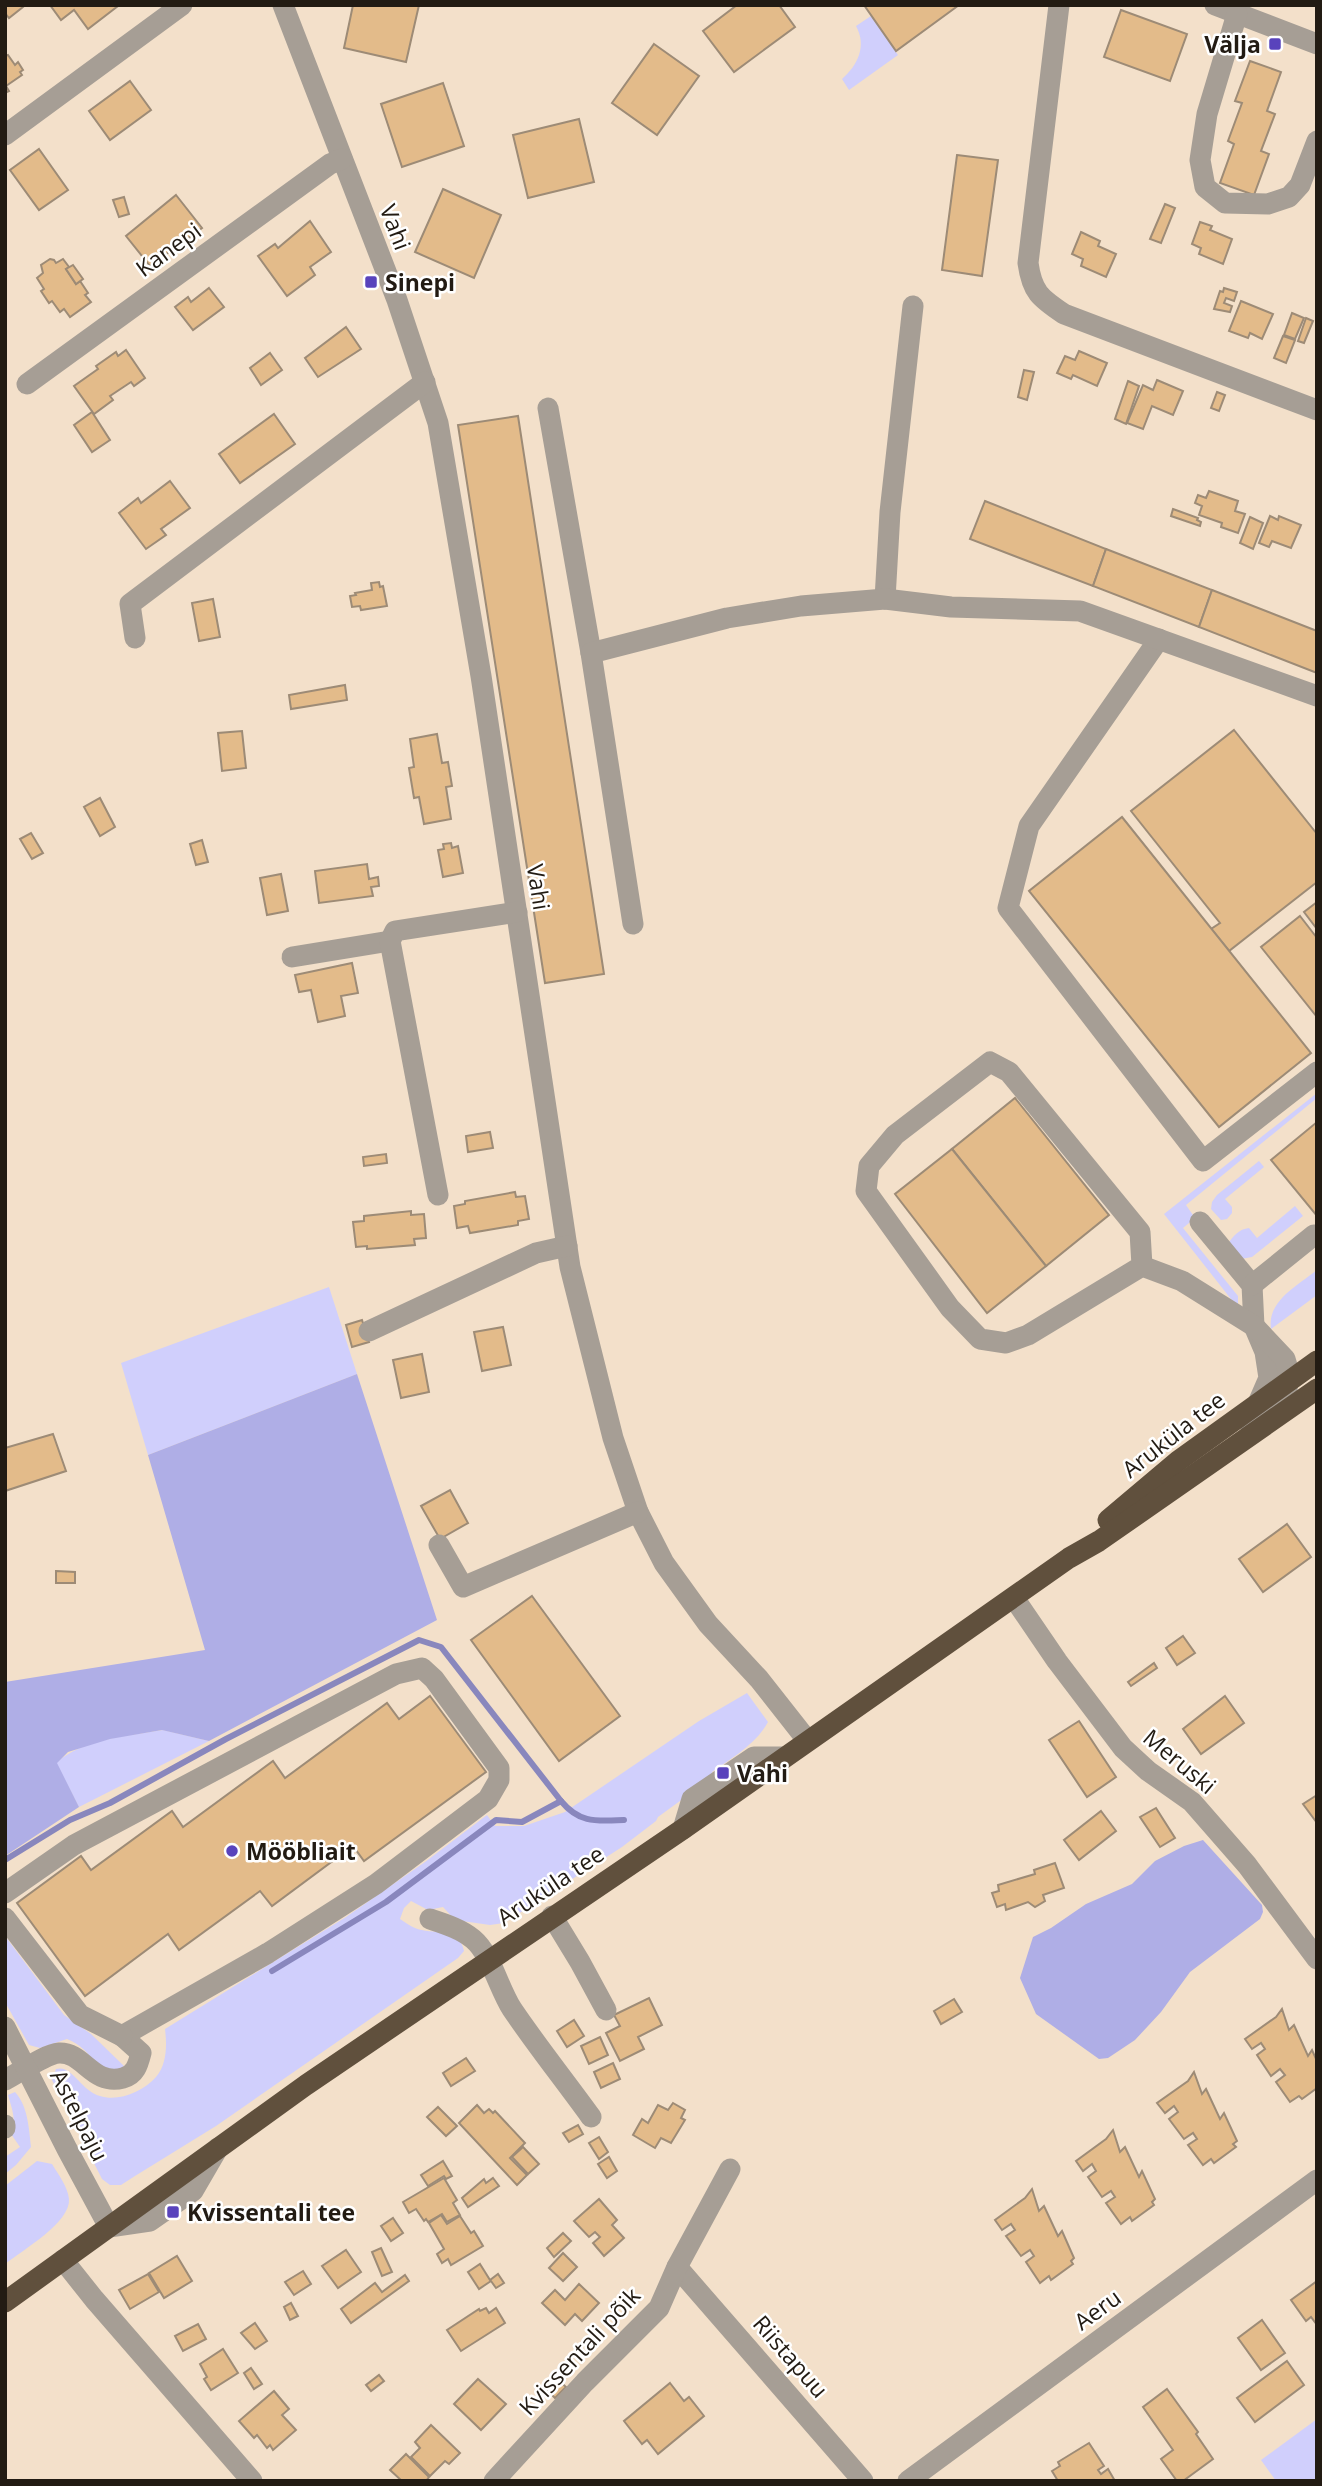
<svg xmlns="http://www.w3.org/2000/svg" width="1322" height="2486" font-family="'Open Sans',sans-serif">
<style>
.green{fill:#d0cffc}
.forest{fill:#afaee6}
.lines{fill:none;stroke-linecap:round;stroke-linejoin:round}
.stream{stroke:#8987bd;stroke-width:6}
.building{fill:#e3bb8a;stroke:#9d8b76;stroke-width:2}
.minor{stroke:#a69e95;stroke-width:21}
.highway{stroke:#60503d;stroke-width:21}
.poi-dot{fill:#5943bc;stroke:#fff;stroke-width:2.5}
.labels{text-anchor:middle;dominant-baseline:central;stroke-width:5;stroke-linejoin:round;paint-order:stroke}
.poi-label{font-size:23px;font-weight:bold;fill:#221b13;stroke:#fff;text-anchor:start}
.street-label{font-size:23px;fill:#221b13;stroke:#fff}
</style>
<rect width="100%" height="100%" fill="#f3e0ca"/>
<g class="green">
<path d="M871 16 898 55 849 90 842 79C858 65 867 46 856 26Z"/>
<path d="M1317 1093V1098L1186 1205 1195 1218 1183 1228 1238 1296V1308L1164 1214Z"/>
<path d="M1259 1161 1264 1167 1225 1199 1232 1207V1213L1227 1219 1221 1220 1211 1209 1212 1202 1217 1195Z"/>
<path d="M1295 1206 1303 1216 1252 1257 1241 1259 1228 1244C1233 1236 1239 1229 1249 1228L1257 1238Z"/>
<path d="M1317 1270V1295L1271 1329C1267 1301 1297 1286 1317 1270Z"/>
<path d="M329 1287 357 1374 148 1455 121 1363Z"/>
<path d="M747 1693 768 1722C756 1744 732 1758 712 1772L713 1777 658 1817 656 1821 622 1847 504 1923 490 1925 455 1920 443 1907 428 1910 411 1901 404 1908 400 1919C405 1922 410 1926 415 1928 432 1935 460 1927 464 1951L458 1958 216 2126 135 2176 121 2185H110L102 2179 52 2080 56 2069C72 2064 81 2091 100 2096 118 2102 143 2092 156 2077 167 2064 167 2045 165 2029L346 1917 425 1862 487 1815 495 1826H524L565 1812 699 1721Z"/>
<path d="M163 1730 209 1741 79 1807 56 1763C84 1738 128 1736 163 1730Z"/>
<path d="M5 1936 64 2015 91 2034 124 2066 117 2071 96 2065C88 2052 81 2045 67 2039L40 2048 29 2045 5 2002Z"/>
<path d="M15 2092C28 2106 29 2129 31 2147L16 2165 5 2174V2157L20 2147 11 2134C17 2121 12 2109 8 2095Z"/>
<path d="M37 2161 52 2164C58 2174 68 2187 69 2199 71 2222 23 2250 5 2264V2186Z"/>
<path d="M1317 2419V2481H1276L1261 2460Z"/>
</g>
<g class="forest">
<path d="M357 1374 437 1620 209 1741 162 1730 110 1739 68 1752 57 1763 79 1807 5 1856V1682L205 1650 148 1455Z"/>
<path d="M1203 1840 1262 1905 1263 1912 1260 1919 1190 1972 1161 2012 1135 2040 1108 2058 1099 2059 1036 2014 1020 1978 1033 1937 1051 1928 1086 1904 1132 1884 1155 1861 1184 1846Z"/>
</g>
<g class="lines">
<g class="stream">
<path d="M5 1860 70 1820 110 1803 226 1739 419 1640 441 1647 561 1801C580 1824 597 1821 624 1820"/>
<path d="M272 1971 386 1902 496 1820 522 1822 561 1801"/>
</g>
</g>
<g class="building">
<path d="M5 5H22L23 7 9 18 5 13Z"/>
<path d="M50 5H118V6L88 29 74 10 61 20Z"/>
<path d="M353 5H419L406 62 344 48Z"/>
<path d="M737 5H779L795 27 734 72 703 31Z"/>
<path d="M864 5H959L896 51Z"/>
<path d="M1121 10 1187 34 1170 81 1104 57Z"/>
<path d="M654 44 699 76 657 135 612 103Z"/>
<path d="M8 55 15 65 18 62 23 70 20 72 22 75 6 86 9 91 5 93V56Z"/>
<path d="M1250 61 1281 72 1267 111 1275 114 1261 151 1269 154 1254 195 1220 183 1234 144 1228 141 1242 103 1235 101Z"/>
<path d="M130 81 151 110 110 140 89 111Z"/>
<path d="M443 83 464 146 402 167 381 104Z"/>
<path d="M579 119 594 182 528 198 513 135Z"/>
<path d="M39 149 68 190 39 210 10 170Z"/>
<path d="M957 155 998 160 982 276 942 270Z"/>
<path d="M443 189 501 215 474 278 415 252Z"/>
<path d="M176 195 202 228 150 266 126 236Z"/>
<path d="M124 197 129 214 119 217 113 200Z"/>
<path d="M1165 204 1175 208 1161 243 1150 239Z"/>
<path d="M310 221 331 252 310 267 315 275 287 296 258 256 275 244 278 248Z"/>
<path d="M1200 222 1212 226 1210 230 1232 239 1223 264 1199 254 1201 248 1192 244Z"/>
<path d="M1081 232 1100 241 1098 246 1116 254 1106 277 1081 266 1083 259 1072 254Z"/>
<path d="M50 259 54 260 56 263 63 259 69 267 66 269 76 284 80 281 88 293 85 295 91 302 70 317 64 309 60 312 52 301 49 303 41 291 44 289 37 278 43 273 41 265Z"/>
<path d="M73 265 83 279 76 284 66 269Z"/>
<path d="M209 288 224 307 193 330 175 307 188 297 191 302Z"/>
<path d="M1224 288 1237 292 1234 301 1226 298 1224 303 1232 306 1230 312 1214 309 1220 291 1223 292Z"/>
<path d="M1241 301 1273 314 1262 339 1250 333 1248 338 1229 331Z"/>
<path d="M1292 313 1304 318 1295 339 1284 335Z"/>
<path d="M1306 318 1313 321 1304 343 1298 341Z"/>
<path d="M346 327 361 349 318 377 305 358Z"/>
<path d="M1283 336 1295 340 1286 363 1274 358Z"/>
<path d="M126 350 145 378 134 386 131 382 110 396 113 400 94 414 74 386 98 369 96 366 116 352 118 356Z"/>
<path d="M1079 351 1107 363 1097 386 1073 375 1071 379 1057 373 1065 356 1075 360Z"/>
<path d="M270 353 282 370 261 385 250 368Z"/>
<path d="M1024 370 1034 372 1027 400 1018 397Z"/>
<path d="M1157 380 1183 391 1173 415 1152 406 1143 429 1127 423 1143 385 1153 390Z"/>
<path d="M1128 381 1139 386 1126 424 1115 419Z"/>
<path d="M1217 392 1225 395 1219 411 1211 408Z"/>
<path d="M92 412 110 440 92 452 74 425Z"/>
<path d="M274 414 295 444 240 483 219 454Z"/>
<path d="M518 416 604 974 545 983 458 425Z"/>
<path d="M170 481 190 508 161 529 166 535 146 549 119 513 138 498 141 503Z"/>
<path d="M1209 491 1238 501 1235 511 1245 514 1238 533 1221 527 1222 523 1199 515 1202 506 1195 503 1198 495 1206 498Z"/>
<path d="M985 501 1106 549 1093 586 970 539Z"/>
<path d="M1173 509 1198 518 1197 520 1201 522 1200 526 1171 516Z"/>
<path d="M1270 516 1278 520 1279 516 1301 525 1291 548 1272 541 1269 547 1259 543Z"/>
<path d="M1250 517 1263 523 1253 549 1240 543Z"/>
<path d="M1106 549 1212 590 1199 627 1093 586Z"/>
<path d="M379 582 380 587 383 586 387 606 361 610 360 606 352 607 350 596 356 595 355 593 372 590 371 583Z"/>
<path d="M1212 590 1317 631V673L1199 627Z"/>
<path d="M213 599 220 637 199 641 192 603Z"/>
<path d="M345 685 347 700 291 709 289 695Z"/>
<path d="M1234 730 1317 834V882L1229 951 1211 929 1220 923 1131 811Z"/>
<path d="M242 731 246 768 222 771 218 733Z"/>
<path d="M437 734 442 763 448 762 452 786 446 787 451 819 424 824 419 797 414 798 409 768 414 767 410 739Z"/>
<path d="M100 798 115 827 100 836 84 807Z"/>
<path d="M1122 817 1311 1053 1219 1127 1029 891Z"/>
<path d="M31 833 43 853 32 859 20 839Z"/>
<path d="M202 840 208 862 196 865 190 844Z"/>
<path d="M451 843 452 848 458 846 463 873 443 877 438 850 444 849 443 844Z"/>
<path d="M367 864 369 879 378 877 379 886 371 887 373 896 319 903 315 871Z"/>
<path d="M281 874 288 911 267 915 260 878Z"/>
<path d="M1317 902V929L1304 912Z"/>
<path d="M1300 916 1317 938V1017L1261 947Z"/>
<path d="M352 963 358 993 341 996 345 1016 318 1022 311 990 299 992 295 975Z"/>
<path d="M1015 1098 1109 1215 1046 1266 952 1149Z"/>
<path d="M1317 1122V1216L1271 1160Z"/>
<path d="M490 1132 493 1148 468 1152 466 1136Z"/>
<path d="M952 1149 1046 1266 987 1313 895 1194Z"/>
<path d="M386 1154 387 1163 364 1166 363 1157Z"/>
<path d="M515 1192 516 1197 525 1196 529 1219 518 1221V1225L470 1233 468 1226 457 1228 454 1206 465 1204V1201Z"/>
<path d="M411 1211V1215L424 1214 426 1238 414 1239 415 1245 367 1249V1246L356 1247 353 1222 364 1221V1216Z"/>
<path d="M362 1320 369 1342 352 1347 346 1325Z"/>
<path d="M503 1327 511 1365 482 1371 474 1332Z"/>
<path d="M422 1354 429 1392 401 1398 393 1360Z"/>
<path d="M53 1434 66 1471 5 1491V1448Z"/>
<path d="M450 1490 468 1523 440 1539 421 1506Z"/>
<path d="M1287 1524 1311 1557 1263 1592 1239 1559Z"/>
<path d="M56 1571 75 1572V1583H56Z"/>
<path d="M532 1596 620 1716 559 1761 471 1640Z"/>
<path d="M1183 1636 1195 1653 1177 1665 1166 1648Z"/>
<path d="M1154 1663 1157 1668 1131 1686 1128 1682Z"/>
<path d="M430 1696 486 1772 364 1861 353 1846 272 1906 260 1891 179 1950 168 1934 85 1996 17 1903 81 1856 91 1870 172 1811 183 1827 273 1761 285 1778 387 1703 399 1719Z"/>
<path d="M1225 1696 1244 1723 1201 1754 1183 1729Z"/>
<path d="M1079 1721 1116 1777 1087 1797 1049 1740Z"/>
<path d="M1317 1795V1823L1303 1804Z"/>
<path d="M1156 1808 1175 1838 1160 1847 1140 1817Z"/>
<path d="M1101 1811 1116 1831 1079 1860 1064 1840Z"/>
<path d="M1055 1863 1064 1888 1043 1895 1045 1901 1035 1907 1028 1902 1006 1910 1005 1904 997 1907 992 1893 999 1891 998 1885 1035 1874 1034 1870Z"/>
<path d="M649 1998 662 2025 638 2037 644 2049 620 2061 606 2033 620 2026 614 2015Z"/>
<path d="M954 1999 962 2012 941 2024 934 2011Z"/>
<path d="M1282 2009 1289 2030 1294 2025 1308 2056 1312 2050 1317 2061V2088L1302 2099 1299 2096 1290 2102 1276 2082 1285 2075 1280 2069 1271 2076 1257 2055 1265 2049 1261 2043 1252 2049 1245 2039 1276 2017Z"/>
<path d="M574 2020 584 2036 567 2047 557 2031Z"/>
<path d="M600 2037 608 2055 589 2064 581 2046Z"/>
<path d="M466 2058 475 2071 451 2086 443 2073Z"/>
<path d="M613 2063 620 2079 601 2088 594 2072Z"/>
<path d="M1194 2072 1202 2094 1206 2089 1220 2119 1224 2113 1237 2141 1233 2144 1236 2147 1214 2163 1211 2159 1203 2165 1188 2145 1197 2139 1193 2133 1184 2139 1169 2119 1178 2112 1174 2106 1165 2113 1157 2103 1188 2081Z"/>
<path d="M673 2103 685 2110 681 2118 685 2120 671 2143 661 2138 655 2148 633 2135 642 2119 648 2123 658 2105 668 2110Z"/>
<path d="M477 2105 484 2113 489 2109 493 2113 495 2111 525 2143 510 2158 527 2175 517 2185 459 2123Z"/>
<path d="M438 2107 457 2126 446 2136 427 2117Z"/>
<path d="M578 2125 583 2134 569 2142 563 2133Z"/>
<path d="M1113 2130 1120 2152 1125 2147 1139 2177 1142 2171 1155 2199 1152 2202 1154 2205 1132 2221 1130 2217 1121 2224 1106 2203 1115 2197 1111 2191 1102 2197 1088 2177 1096 2171 1092 2164 1083 2171 1076 2161 1106 2139Z"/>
<path d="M599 2137 608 2152 599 2159 589 2143Z"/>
<path d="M523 2147 539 2164 528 2174 512 2157Z"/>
<path d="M609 2157 617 2171 607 2178 598 2164Z"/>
<path d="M443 2161 452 2176 446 2179 444 2176 428 2186 421 2175Z"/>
<path d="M444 2178 457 2200 453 2203 460 2215 447 2222 442 2214 428 2222 426 2219 424 2221 416 2209 409 2213 403 2202Z"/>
<path d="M493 2178 499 2186 468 2207 462 2198 484 2179 486 2183Z"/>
<path d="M1032 2189 1039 2211 1044 2206 1058 2236 1062 2231 1074 2258 1071 2261 1073 2264 1051 2280 1049 2276 1040 2283 1026 2262 1034 2256 1030 2250 1021 2256 1006 2236 1015 2230 1011 2224 1002 2230 995 2220 1025 2198Z"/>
<path d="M599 2199 617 2220 612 2225 624 2238 604 2256 593 2243 600 2237 595 2232 589 2237 574 2221Z"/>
<path d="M441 2215 447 2224 460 2216 471 2233 474 2231 483 2246 451 2265 448 2259 442 2263 437 2254 444 2249 429 2223Z"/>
<path d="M393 2218 403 2233 391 2241 381 2226Z"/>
<path d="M563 2233 571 2241 554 2257 547 2248Z"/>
<path d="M381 2248 392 2272 382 2276 372 2252Z"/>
<path d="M346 2250 361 2272 338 2288 322 2266Z"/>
<path d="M563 2253 577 2267 563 2281 549 2268Z"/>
<path d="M177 2256 192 2281 164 2298 149 2273Z"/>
<path d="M480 2264 490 2280 498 2274 504 2283 496 2288 491 2281 479 2289 468 2272Z"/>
<path d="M303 2271 311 2284 294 2295 285 2282Z"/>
<path d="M148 2274 159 2292 130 2309 119 2290Z"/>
<path d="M405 2275 409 2281 351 2323 341 2309 375 2283 382 2292Z"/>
<path d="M1317 2281V2325L1311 2317 1306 2321 1291 2300Z"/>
<path d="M579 2284 599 2303 582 2321 575 2314 565 2325 542 2303 555 2290 565 2300Z"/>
<path d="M291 2303 298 2316 290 2320 284 2307Z"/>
<path d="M486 2308 489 2313 496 2308 505 2323 461 2351 447 2330 479 2309 480 2311Z"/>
<path d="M1262 2320 1285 2353 1261 2370 1238 2338Z"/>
<path d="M255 2323 267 2341 255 2349 241 2333Z"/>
<path d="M198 2324 206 2339 183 2351 175 2336Z"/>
<path d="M223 2349 238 2373 211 2390 204 2379 207 2377 200 2364Z"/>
<path d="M1287 2361 1304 2385 1255 2422 1237 2398Z"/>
<path d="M251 2368 262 2384 254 2389 244 2373Z"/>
<path d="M379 2375 384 2381 371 2391 366 2385Z"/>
<path d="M555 2377 566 2387 555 2398 545 2388Z"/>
<path d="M478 2379 506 2404 481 2430 454 2404Z"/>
<path d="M670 2383 684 2401 689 2397 704 2416 658 2454 647 2440 642 2444 624 2421Z"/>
<path d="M1167 2389 1198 2432 1196 2434 1213 2459 1183 2481H1177L1161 2459 1173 2450 1143 2407Z"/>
<path d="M274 2391 289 2409 282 2415 296 2430 273 2450 270 2445 267 2448 257 2435 254 2438 239 2421Z"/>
<path d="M431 2425 460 2453 449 2464 445 2461 430 2476 411 2457 420 2448 415 2442Z"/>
<path d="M1089 2443 1104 2466 1098 2470 1101 2474 1108 2469 1115 2481H1058L1052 2471 1060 2466 1058 2462Z"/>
<path d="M406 2454 429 2477 426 2481H402L390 2470Z"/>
</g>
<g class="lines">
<g class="minor">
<path d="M283 5 397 300 438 423 481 676 570 1267 613 1438 638 1512 664 1563 708 1624 759 1679 807 1740"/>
<path d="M1059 5 1028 263C1032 292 1040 298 1064 314L1317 410"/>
<path d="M1215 5 1317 44"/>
<path d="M1237 14 1207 114 1200 160 1205 187 1225 203 1268 204 1289 197 1300 185 1317 141"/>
<path d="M5 135 182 5"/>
<path d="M27 384 330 164 342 159"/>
<path d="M548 408 591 653"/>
<path d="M885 599 890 512 913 306"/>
<path d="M135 638 130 604 425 382"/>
<path d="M1159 639 1029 826 1008 908 1203 1161 1317 1072"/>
<path d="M633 924 591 653 727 618 801 606 885 599 951 607 1080 611 1317 696"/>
<path d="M292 957 390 941"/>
<path d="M438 1195 390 941 395 931 517 912"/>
<path d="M1200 1222 1252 1285 1254 1326 1265 1352 1269 1378 1259 1401"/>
<path d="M1142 1266 1140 1232 1009 1072 990 1062 895 1135 869 1166 866 1191 950 1308 980 1339 1006 1343 1028 1335 1142 1266 1182 1281 1254 1326 1285 1359 1288 1369 1287 1392 1251 1430"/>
<path d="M1252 1285 1314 1235"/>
<path d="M369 1331 536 1253 567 1246"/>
<path d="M439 1545 463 1587 638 1512"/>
<path d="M1014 1598 1057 1661 1123 1748 1148 1771 1192 1802 1247 1865 1317 1959"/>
<path d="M683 1829 692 1799 754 1757H782"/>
<path d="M5 1893 74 1845 396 1674 422 1668 434 1679 499 1768V1780L488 1799 376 1884 268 1953 122 2036 141 2053C138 2065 135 2075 123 2078 92 2086 84 2052 59 2053 45 2054 19 2073 5 2080"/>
<path d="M552 1916 580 1962 606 2010"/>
<path d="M5 1918 80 2015 122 2036"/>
<path d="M430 1919C445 1924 461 1929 473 1939 491 1954 499 1989 512 2009 537 2046 565 2081 591 2117"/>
<path d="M5 2027 67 2149 109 2227 150 2221 193 2191 218 2148"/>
<path d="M5 2125V2128"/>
<path d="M63 2260 94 2299 252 2481"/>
<path d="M677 2267 863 2481"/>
<path d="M494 2481 585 2382 659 2308 677 2267 730 2169"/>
<path d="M908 2481 1317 2180"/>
</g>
<g class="highway">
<path d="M1108 1520 1178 1461 1317 1361"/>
<path d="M5 2302 306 2085 683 1829 1069 1558 1099 1541 1317 1389"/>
</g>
</g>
<g class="poi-dot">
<rect x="1268" y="37" width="14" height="14" rx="3.5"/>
<rect x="364" y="275" width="14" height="14" rx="3.5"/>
<rect x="716" y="1766" width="14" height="14" rx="3.5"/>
<circle cx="232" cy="1851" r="7"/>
<rect x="166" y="2205" width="14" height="14" rx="3.5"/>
</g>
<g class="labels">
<g class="poi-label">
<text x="1261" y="44" text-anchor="end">Välja</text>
<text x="385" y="282">Sinepi</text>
<text x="737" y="1773">Vahi</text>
<text x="246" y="1851">Mööbliait</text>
<text x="187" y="2212">Kvissentali tee</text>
</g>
<g class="street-label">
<text transform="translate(396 227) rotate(69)">Vahi</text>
<text transform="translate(168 249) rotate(-36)">Kanepi</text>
<text transform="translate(539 887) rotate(81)">Vahi</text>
<text transform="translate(1173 1434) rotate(-38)">Aruküla tee</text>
<text transform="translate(1180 1761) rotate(40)">Meruski</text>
<text transform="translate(550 1885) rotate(-34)">Aruküla tee</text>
<text transform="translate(80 2115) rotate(63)">Astelpaju</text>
<text transform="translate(1097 2309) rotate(-36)">Aeru</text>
<text transform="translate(579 2351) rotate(-47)">Kvissentali põik</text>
<text transform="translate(791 2356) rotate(49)">Riistapuu</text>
</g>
</g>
<rect width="1322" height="2486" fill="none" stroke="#221b13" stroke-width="14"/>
</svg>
